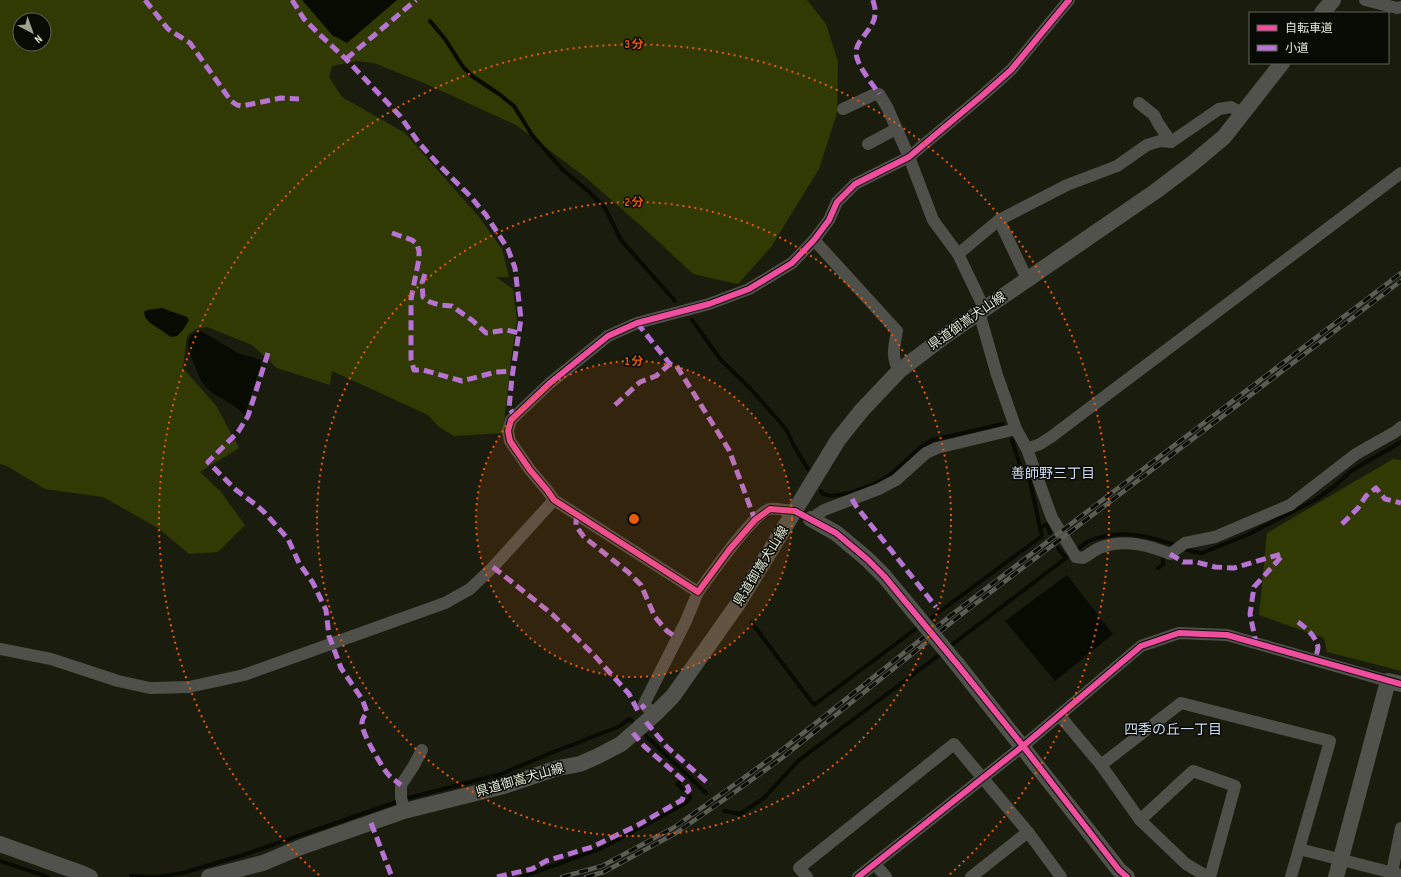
<svg xmlns="http://www.w3.org/2000/svg" width="1401" height="877" font-family="'Sofia Sans Condensed','Noto Sans JP',sans-serif">
<style>
.green{fill:#303a02;fill-rule:evenodd}
.water{fill:#080b01}
.lines{fill:none;stroke-linecap:round;stroke-linejoin:round}
.stream{stroke:#080b01;stroke-width:4}
.street{stroke:#4f504a;stroke-width:12}
.secondary{stroke:#50524b;stroke-width:16}
.rail-casing{stroke:#5b5d55;stroke-width:4.5}
.rail{stroke:#080b03;stroke-width:3;stroke-dasharray:9;stroke-linecap:butt}
.secondary-bridge{stroke:#50524b;stroke-width:16}
.quiet{stroke:#b673d3;stroke-width:5;stroke-dasharray:10 5;stroke-linecap:butt}
.cycleway-casing{stroke:#080b03;stroke-width:8}
.cycleway{stroke:#ef4d9e;stroke-width:6}
.ring{fill:none;stroke:#e8590c;stroke-width:2;stroke-dasharray:2 4}
.labels{text-anchor:middle;dominant-baseline:central;stroke-width:3;stroke-linejoin:round;paint-order:stroke}
.street-label{font-size:13px;fill:#e5ead9;stroke:#080b03}
.neighbourhood-label{font-size:14px;fill:#d1dbf7;stroke:#080b03}
.centre{fill:#e8590c;stroke:#080b03;stroke-width:2}
.ring-label{font-size:12px;text-anchor:middle;font-weight:bold;fill:#e8590c;stroke:#080b03;stroke-width:3;stroke-linejoin:round;paint-order:stroke}
</style>
<rect width="100%" height="100%" fill="#1a1d0e"/>
<g class="green">
<path d="M0 0H807L826 24 838 61 837 113 819 169 771 247 738 284 693 274 648 232 585 177 516 125 424 83 374 63 357 61 332 66 329 77 342 97 405 133 479 217 502 249 509 277H496L513 289 517 320 511 359 503 433 454 436 439 427 428 415 332 371 330 385 277 368 252 345 207 327 196 329 187 336 183 368 217 407 239 448 200 472 221 492 245 525 218 552 189 554 158 528 103 497 45 489 7 466 0 464ZM20 20H44V44H20Z"/>
<path d="M1393 459 1401 460V671L1327 652 1324 638 1259 615 1267 533Z"/>
</g>
<g class="water">
<path d="M302 0H397L347 43 338 38 333 36Z"/>
<path d="M162 308 187 317 189 320 183 330 177 336 171 337 149 322 145 317 144 312 147 310Z"/>
<path d="M201 331 240 354 262 360 245 415C242 413 239 409 235 407 227 400 214 396 207 388 201 382 198 374 195 366 190 353 180 335 201 331Z"/>
<path d="M1067 575 1113 634 1055 681 1005 621Z"/>
</g>
<g class="lines">
<g class="stream">
<path d="M430 21 445 39 463 67 472 76 499 94 514 106 532 135 563 170 587 190 605 208 621 240 675 301"/>
<path d="M692 320 721 360 749 387 786 429 794 446 808 469"/>
<path d="M1012 440 1021 468 1030 481 1040 528"/>
<path d="M821 491 823 494 832 496 850 493 879 482 891 474 921 447 932 440 1003 424"/>
<path d="M1058 548 1066 558"/>
<path d="M1158 568 1163 564V557"/>
<path d="M927 621 1042 536 1040 528 1047 524 1050 533"/>
<path d="M751 622 814 705 921 625"/>
<path d="M949 647 1087 542C1113 529 1143 534 1169 543 1180 547 1190 553 1202 553L1247 535 1315 500 1336 485 1351 471 1401 442"/>
<path d="M646 736 706 793"/>
<path d="M680 782 677 784 684 790"/>
<path d="M724 811 740 814 764 798 798 761 943 652"/>
<path d="M0 861 48 877"/>
<path d="M131 876 157 877"/>
<path d="M158 877 183 873 246 854 408 798 501 774 551 753 618 727 629 719 632 721"/>
<path d="M522 877 602 848 686 803 690 798 689 795"/>
</g>
<g class="street">
<path d="M1365 0 1397 8 1401 7"/>
<path d="M1139 103 1154 115 1158 123 1171 142"/>
<path d="M843 109 873 95 879 94 887 107 909 157 933 220 958 254 984 308"/>
<path d="M868 144 896 129"/>
<path d="M999 220 1027 279"/>
<path d="M814 240 897 331C894 348 891 356 899 371"/>
<path d="M958 254 999 220 1067 185 1117 166 1147 145 1160 141 1171 142 1219 109 1231 107 1242 113"/>
<path d="M979 312 997 375 1016 429 1027 449 1052 518 1076 557 1083 558C1089 555 1095 549 1102 547 1125 539 1148 545 1170 554L1185 543 1215 537 1290 505 1356 454 1395 432 1401 427"/>
<path d="M1027 449 1040 444 1051 437 1401 173"/>
<path d="M795 511C788 511 777 508 770 509 754 512 710 576 698 592L554 500 547 490 530 470 510 441 508 431 511 420 550 383 608 336 637 323 709 304 749 289 792 263 814 240 829 220 837 202 855 184 909 157 984 94 1011 70 1069 0"/>
<path d="M811 519 824 510 879 489 896 480 926 453 937 448 1016 429"/>
<path d="M0 649 51 659 118 681 150 688 189 687 244 675 445 603 470 589 493 567 554 500"/>
<path d="M654 715 644 704 686 621 698 592"/>
<path d="M1060 716 1101 765 1140 820 1186 864 1208 877"/>
<path d="M1101 765 1181 703 1330 741 1291 877"/>
<path d="M404 811 401 797V785L413 767 422 750"/>
<path d="M1140 820 1193 771 1235 786 1210 877"/>
<path d="M1299 849 1401 875"/>
<path d="M875 864 886 877"/>
<path d="M807 877 799 868 954 744 1028 832 1061 877"/>
<path d="M858 877 1023 746 1141 646 1179 633 1227 635 1388 681"/>
<path d="M971 877 1028 832"/>
<path d="M1391 877 1401 828"/>
</g>
<g class="secondary">
<path d="M1322 13 1333 0"/>
<path d="M957 664 1119 870 1127 877"/>
<path d="M0 844 81 873 90 877"/>
<path d="M209 877 263 863 301 847 404 811 504 786 558 768 580 764 598 756 621 744 654 715 673 696 699 659 737 605 838 440 862 410 899 371 945 336 1156 191 1193 163 1224 137 1282 63"/>
<path d="M1336 877 1388 681 1401 684"/>
</g>
<defs>
<g id="rail">
<path d="M562 877 602 866 673 828 724 792 778 753 959 609 1401 273"/>
<path d="M586 877 604 872 676 833 728 797 782 758 962 614 1401 281"/>
</g>
</defs>
<use href="#rail" class="rail-casing"/>
<use href="#rail" class="rail"/>
<path class="secondary-bridge" d="M811 519 836 533 867 559 884 576 957 664"/>
<g class="quiet">
<path d="M145 0 168 29 190 43 231 101 237 105 242 106 281 98 299 99"/>
<path d="M292 0 304 19 319 34 346 59 400 116 419 143 438 164 470 196 486 215 508 249 515 268 521 319 512 377 509 408 515 416"/>
<path d="M873 0C874 5 876 10 875 15 874 29 855 41 856 53 857 66 872 83 879 94"/>
<path d="M346 59 416 0"/>
<path d="M392 233 412 240 417 244 419 251V259L411 299V359L414 370H423L462 381 496 372 513 371"/>
<path d="M425 274 422 283 423 297 430 302 439 305 452 306 473 321 486 333 506 330 519 333"/>
<path d="M637 323 670 364 676 365 729 450 755 520"/>
<path d="M268 353 248 416 238 432 208 462 236 490 255 504 265 513 288 539 299 563 313 583 326 610 329 636 341 668 362 699 367 712C365 715 362 719 362 723 361 732 381 765 387 773 391 778 396 781 401 785"/>
<path d="M615 405 640 382 656 376 670 364"/>
<path d="M852 499 856 506 936 607"/>
<path d="M578 515 576 521V526L584 537 628 572 641 585 655 617 667 631 677 638"/>
<path d="M1342 524 1358 508 1366 496 1376 488 1385 499 1401 503"/>
<path d="M1170 554 1183 562H1196L1215 567 1234 568 1281 554 1282 556 1254 587 1250 614 1256 643"/>
<path d="M493 567 552 614 594 655 629 694 638 711 645 705"/>
<path d="M1298 622C1306 628 1316 636 1318 647 1318 650 1316 656 1315 659"/>
<path d="M646 722 667 747 710 785"/>
<path d="M371 823 392 877"/>
<path d="M497 877 532 869 546 861 592 847 638 825 682 800 684 795 689 790 688 787 684 781 644 746 633 733"/>
</g>
<defs>
<g id="cycleway">
<path d="M1069 0 1011 70 984 94 909 157 855 184 837 202 829 220 814 240 792 263 749 289 709 304 637 323 608 336 550 383 511 420 508 431 510 441 530 470 547 490 554 500 698 592 729 550 755 520 770 509 795 511 836 533 867 559 884 576 957 664 1023 746 1119 870 1127 877"/>
<path d="M858 877 1023 746 1141 646 1179 633 1227 635 1401 684"/>
</g>
</defs>
<use href="#cycleway" class="cycleway-casing"/>
<use href="#cycleway" class="cycleway"/>
</g>
<circle cx="634" cy="519" r="158" fill="#e8590c" fill-opacity=".12"/>
<g class="ring">
<circle cx="634" cy="519" r="158"/>
<circle cx="634" cy="519" r="317"/>
<path d="M319 875A475 475 0 1 1 949 875"/>
</g>
<g class="labels">
<g class="street-label">
<text transform="translate(967 321) rotate(-35)">県道御嵩犬山線</text>
<text transform="translate(761 566) rotate(-58)">県道御嵩犬山線</text>
<text transform="translate(520 780) rotate(-16)">県道御嵩犬山線</text>
</g>
<g class="neighbourhood-label">
<text x="1053" y="473">善師野三丁目</text>
<text x="1173" y="729">四季の丘一丁目</text>
</g>
</g>
<circle cx="634" cy="519" r="6" class="centre"/>
<g class="ring-label">
<text x="634" y="48">3 分</text>
<text x="634" y="206">2 分</text>
<text x="634" y="365">1 分</text>
</g>
<rect x="1249" y="12" width="140" height="52" fill="#080b03" stroke="#606459"/>
<rect x="1257" y="25" width="20" height="6" fill="#ef4d9e" stroke="#606459"/>
<text x="1285" y="32" font-size="12" fill="#e5ead9">自転車道</text>
<rect x="1257" y="45" width="20" height="6" fill="#b673d3" stroke="#606459"/>
<text x="1285" y="52" font-size="12" fill="#e5ead9">小道</text>
<g transform="translate(32 32) rotate(139)"><circle r="19" fill="#080b03" stroke="#606459"/>
<path d="M0-3L7 15L0 10L-7 15Z" fill="#9ea292"/>
<text y="-6" font-size="11" font-weight="bold" text-anchor="middle" fill="#e5ead9">N</text>
</g>
</svg>
